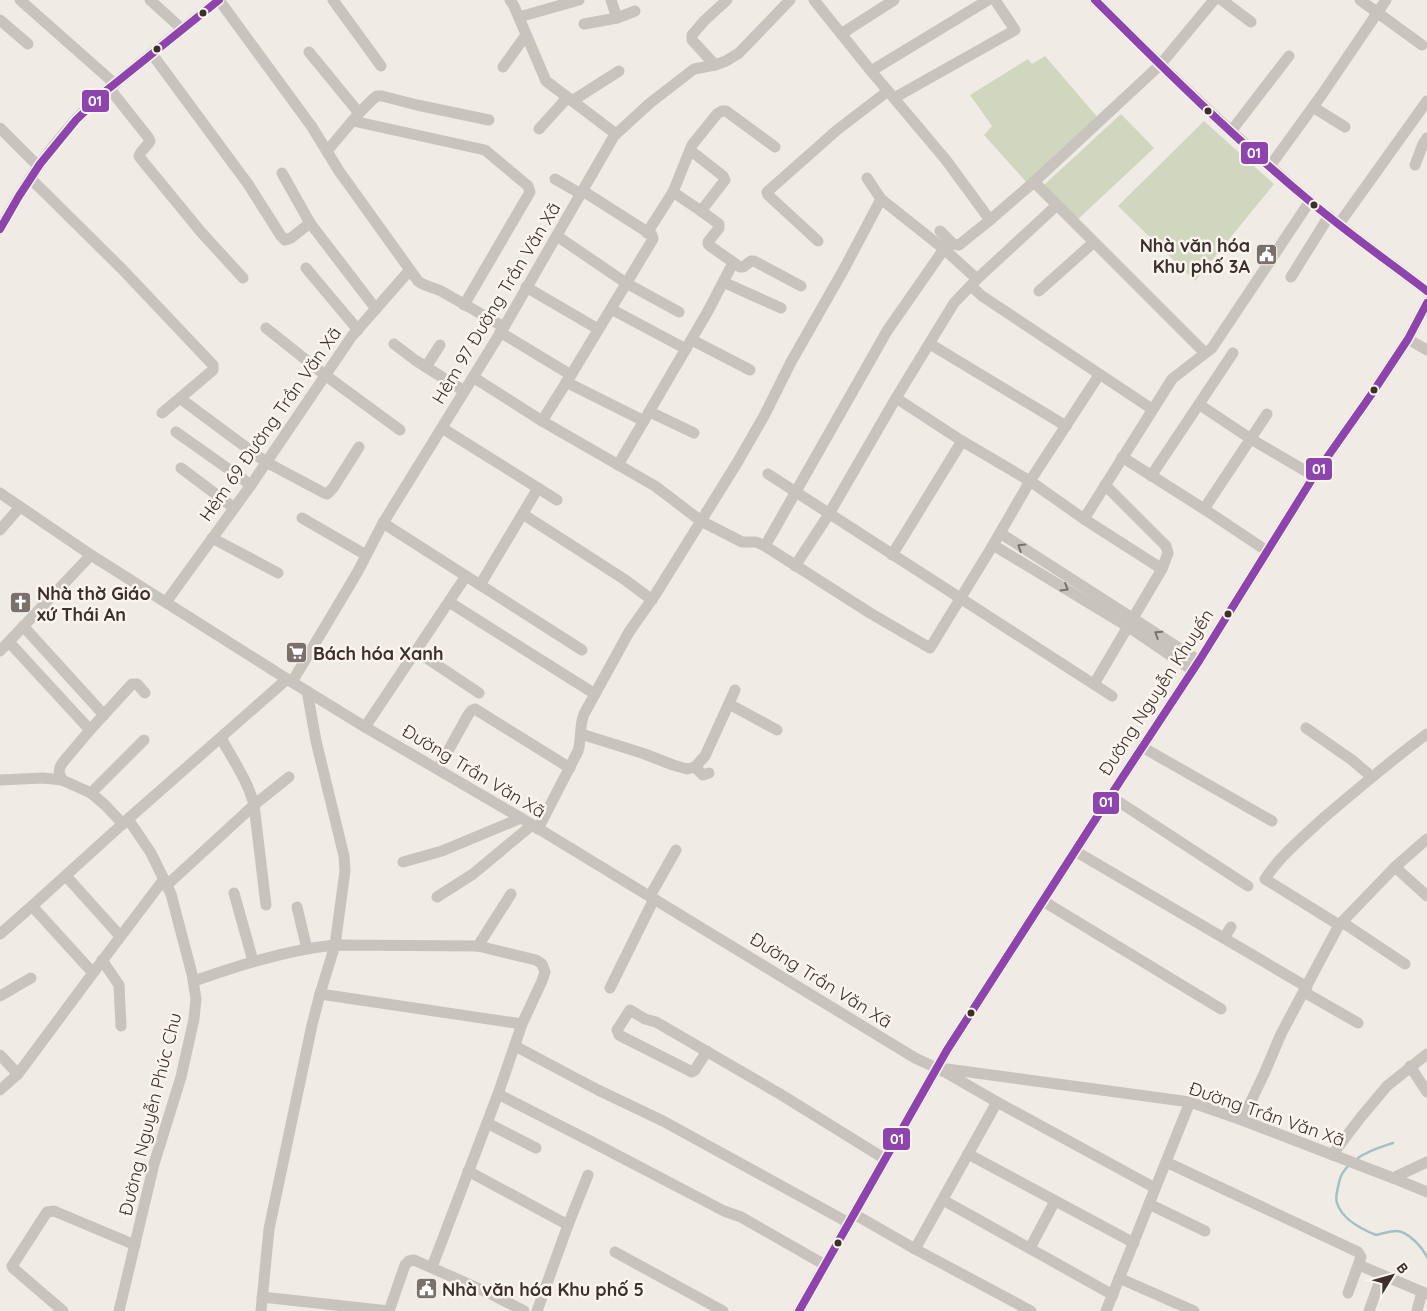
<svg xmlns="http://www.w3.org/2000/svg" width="1427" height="1311" font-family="Quicksand,sans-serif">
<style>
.green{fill:#d1d6bf}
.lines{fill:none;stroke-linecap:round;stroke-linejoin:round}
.stream{stroke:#a1c2c1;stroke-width:2.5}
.minor{stroke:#c9c3be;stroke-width:11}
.bus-1-casing{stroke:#fbf5ee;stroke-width:11}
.bus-1{stroke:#8e44ad;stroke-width:8}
.oneway{stroke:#7b726d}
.bus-dot{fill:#3b302b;stroke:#fbf5ee;stroke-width:2}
.labels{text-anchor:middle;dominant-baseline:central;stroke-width:5;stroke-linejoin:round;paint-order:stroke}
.poi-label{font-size:18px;font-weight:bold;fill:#3b302b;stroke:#fbf5ee;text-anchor:start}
.street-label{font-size:18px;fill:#3b302b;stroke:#fbf5ee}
.line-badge{stroke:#fbf5ee;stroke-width:2}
.badge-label{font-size:14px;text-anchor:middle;font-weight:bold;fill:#fff}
</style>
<rect width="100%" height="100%" fill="#f0ebe5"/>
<g class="green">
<path d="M1045 56 1099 119 1028 184 984 135 992 126 970 95 1028 59 1032 64Z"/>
<path d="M1121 114 1154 148 1076 221 1043 186Z"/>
<path d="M1204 121 1274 184 1195 281 1118 206Z"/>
</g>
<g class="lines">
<g class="stream">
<path d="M1358 1158C1369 1150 1381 1147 1393 1143"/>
<path d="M1348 1166C1341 1174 1340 1177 1338 1187 1337 1192 1335 1198 1337 1203 1342 1219 1361 1229 1376 1235 1382 1234 1390 1231 1396 1231 1408 1231 1422 1247 1427 1257"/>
</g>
<g class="minor">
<path d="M20 0 115 84"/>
<path d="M150 0 182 29"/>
<path d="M219 0 312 127 339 171 418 281C425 287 434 287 441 291L504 327"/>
<path d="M333 0 381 66"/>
<path d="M510 0 514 6 546 81 616 134"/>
<path d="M611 0 617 18"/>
<path d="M814 0 871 71 946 160 990 220 1034 182 1160 65 1214 0"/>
<path d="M1095 0C1165 70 1237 139 1312 203 1350 234 1389 262 1427 291"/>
<path d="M1222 0 1251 22"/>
<path d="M1360 0 1422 45"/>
<path d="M519 17 579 0"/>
<path d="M0 20 28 44"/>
<path d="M584 24 617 18 635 11"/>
<path d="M841 34 894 0"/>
<path d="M309 52 359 113"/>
<path d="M152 54 248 184 281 236 285 240 291 238 310 223 376 309"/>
<path d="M715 65 692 40V35L704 21 727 0"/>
<path d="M503 67 526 35"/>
<path d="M871 71 988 0"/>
<path d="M109 88 148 137 150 141C147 147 141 150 139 156L141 159 201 232 243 278"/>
<path d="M894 98 1015 30 995 0"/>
<path d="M572 101 619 71"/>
<path d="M1313 107 1345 127"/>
<path d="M353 121 485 150 528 186 530 192 464 305"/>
<path d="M0 128 38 166"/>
<path d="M539 129 567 98"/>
<path d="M1232 130 1289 56"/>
<path d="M690 150 723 176 725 180 701 211"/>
<path d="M327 151 359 113 373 99 377 96H382L417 105 489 120"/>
<path d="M1415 165 1423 144 1427 138"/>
<path d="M1270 166 1323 93 1386 0"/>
<path d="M282 173 310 223"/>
<path d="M30 178 122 269 213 365V370L180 398 185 402 266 462 324 493 327 494 333 488 359 447"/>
<path d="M555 179 581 194"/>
<path d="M1034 182 1205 353"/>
<path d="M673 192 701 211 719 224V228L708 242V244L710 246 740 267H743L751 261H754L801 286"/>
<path d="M881 199 944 249 977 279"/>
<path d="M1339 224 1427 101"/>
<path d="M0 229C24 184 53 142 89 106 105 91 122 78 139 64 165 43 192 21 219 0"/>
<path d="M940 231 953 244 959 245 990 220"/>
<path d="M647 233 673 192 692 145 717 114 722 111H726L775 147"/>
<path d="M557 236 626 283 679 312"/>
<path d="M818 241 768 195 767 192 837 130 888 91"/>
<path d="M306 268 358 330"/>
<path d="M1291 277 1329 216"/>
<path d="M723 282 781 308"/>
<path d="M971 286 982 296 1152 409"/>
<path d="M526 287 598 329"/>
<path d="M1039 291 1094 242"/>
<path d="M611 309 686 349"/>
<path d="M266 328 325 375 400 430"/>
<path d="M500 332 571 375"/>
<path d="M1408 339 1427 350"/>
<path d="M692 340 750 370"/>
<path d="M394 344 415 360 464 391"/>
<path d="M930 344 1066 426"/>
<path d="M426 367 440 345"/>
<path d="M473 377 542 421 655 486 701 521 742 542H756L765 546 870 613 930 648 993 545 1030 481 1099 375"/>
<path d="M566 382 644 421"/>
<path d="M896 398 962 441 1030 481 1084 519 1162 569"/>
<path d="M1200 405 1251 439 1314 476"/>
<path d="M650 412 694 433"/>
<path d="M162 413 180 398"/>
<path d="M542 421 571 375 653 239 652 235 583 191"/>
<path d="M442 428 557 500"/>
<path d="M176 432 251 485"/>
<path d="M1122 457 1204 509 1267 551"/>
<path d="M618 465 708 311 733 263"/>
<path d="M181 468 234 508"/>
<path d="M768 474 1112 696"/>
<path d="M1151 476 1233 353"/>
<path d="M0 493 91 555 287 679 365 727 521 818 915 1058 945 1072 997 1102 1155 1188"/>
<path d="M1204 509 1267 414"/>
<path d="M523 514 624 579 652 600"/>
<path d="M302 518 366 555"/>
<path d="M1084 519 1172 379 1212 348 1310 201"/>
<path d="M383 523 582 650"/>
<path d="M0 530 20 507"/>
<path d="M1000 533 1199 661"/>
<path d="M212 538 278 573"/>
<path d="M993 545 1127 626 1192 670"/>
<path d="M765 546 887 331 944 249"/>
<path d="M892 555 962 441"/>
<path d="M795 566 829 514 896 398 954 303 977 279 1057 205"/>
<path d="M480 585 538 488"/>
<path d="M166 602 251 485 352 336 409 271"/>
<path d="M449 602 595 694"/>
<path d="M23 626 104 715"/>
<path d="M9 642 90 730"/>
<path d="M0 651 91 555"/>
<path d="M416 651 479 693"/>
<path d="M292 682 357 573 383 523 504 327 614 136 650 103 694 69 715 65 726 61 739 53 790 0"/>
<path d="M1094 684 1162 569 1168 553 1166 546 1105 485"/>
<path d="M729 704 777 730"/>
<path d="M365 727 466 576"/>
<path d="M1306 728 1352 760 1372 777"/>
<path d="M581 734 642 753 673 765 687 769 695 767 705 756 735 690"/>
<path d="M221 738C233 760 248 781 254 805L266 905"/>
<path d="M1142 747 1272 821"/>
<path d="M695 767 703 775 709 773"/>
<path d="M438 769 468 715 471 711 475 709 570 768"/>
<path d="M0 780 43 778 62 780 91 793 105 805 123 824"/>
<path d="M62 780 59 772 60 767 63 762 90 730 132 684H137L145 693"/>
<path d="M91 793 144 740"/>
<path d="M1110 796 1248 886"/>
<path d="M538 829 578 751C582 738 579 726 584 714L629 632 655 595 737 463 764 416 791 362 844 269 881 199 867 178"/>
<path d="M1075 851 1307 987"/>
<path d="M403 862 442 851 521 818"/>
<path d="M1395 867 1427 896"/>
<path d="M66 876 120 936"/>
<path d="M167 885 254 805 289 777"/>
<path d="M234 893 253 961"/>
<path d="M650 896 676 850"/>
<path d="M437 897 473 874 532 825"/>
<path d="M1043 901 1221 1009"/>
<path d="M32 906 93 973"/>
<path d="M297 907 307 949"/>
<path d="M1342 922 1405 964"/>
<path d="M1339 925 1265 879C1279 857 1301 839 1320 821 1355 791 1390 761 1427 734"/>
<path d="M0 934 32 906 128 819"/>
<path d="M1224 938 1231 927"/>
<path d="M478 946 511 894"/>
<path d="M102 960 119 985 121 1026"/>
<path d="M194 981C240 965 287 950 335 945L478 946 536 960 542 964 545 972 542 981 522 1024 498 1094 432 1267"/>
<path d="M610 988 654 899"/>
<path d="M1304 992 1358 1023"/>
<path d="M320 994 522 1024"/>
<path d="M0 996 31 978"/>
<path d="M515 1046 598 1090 663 1121 849 1223"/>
<path d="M707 1051 695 1070 692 1072 619 1035 617 1030 630 1010 645 1019 656 1022 780 1094 885 1159"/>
<path d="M0 1055 18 1074"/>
<path d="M1410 1066 1427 1092"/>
<path d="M943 1069H947L1190 1102 1242 1120 1393 1178 1427 1192"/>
<path d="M0 1090 18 1074 93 973 164 879"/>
<path d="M498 1094 592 1142 724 1211 741 1217 825 1265"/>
<path d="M1242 1120 1264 1074 1281 1034 1339 925 1395 867 1427 839"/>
<path d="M487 1123 536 1148"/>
<path d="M968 1154 1134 1243"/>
<path d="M1332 1155 1361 1117 1387 1086 1427 1054"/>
<path d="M1166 1162 1358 1252 1361 1257 1348 1293"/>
<path d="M468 1171 568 1225"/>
<path d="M1393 1178 1427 1162"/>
<path d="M943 1200 1113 1295"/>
<path d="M1149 1204 1205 1231"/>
<path d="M854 1214 915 1249 1031 1311"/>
<path d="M1030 1248 1055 1201"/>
<path d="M915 1249 997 1102"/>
<path d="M615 1252 723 1311"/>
<path d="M1359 1265 1427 1294"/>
<path d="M1119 1278 1194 1311"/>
<path d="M262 1297 389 1311"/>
<path d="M63 1311 13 1268 12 1266 47 1212 54 1211 135 1245"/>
<path d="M119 1311 154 1164 181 1077 194 1019 196 999 192 974 171 894 151 853 128 819 287 679"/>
<path d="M261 1311 269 1229 312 1025 320 994 335 945 345 871 344 856 316 741 307 691"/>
<path d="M389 1311 405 1265 409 1261 414 1260 491 1294 524 1311"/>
<path d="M537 1311 568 1225 588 1175"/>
<path d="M799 1311 947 1050 1122 778 1199 661 1314 476 1371 395 1408 339 1427 303"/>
<path d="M1106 1311 1190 1102"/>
<path d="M1369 1311 1382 1275"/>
<path d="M1417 1311 1422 1292"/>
</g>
<defs>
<g id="bus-1">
<path d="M1095 0C1165 70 1236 140 1312 203 1349 234 1389 262 1427 291"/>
<path d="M0 229 19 196 40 164 76 120 107 90 219 0"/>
<path d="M799 1311 947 1050 1122 778 1199 661 1314 476 1371 395 1408 339 1427 303"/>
</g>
</defs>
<use href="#bus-1" class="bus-1-casing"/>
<use href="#bus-1" class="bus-1"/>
</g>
<defs><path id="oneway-chevron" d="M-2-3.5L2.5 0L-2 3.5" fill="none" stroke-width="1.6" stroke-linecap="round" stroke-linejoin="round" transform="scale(1.25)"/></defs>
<g class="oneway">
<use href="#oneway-chevron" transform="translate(1021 547) rotate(-148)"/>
<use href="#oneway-chevron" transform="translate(1065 588) rotate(31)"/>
<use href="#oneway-chevron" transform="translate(1158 634) rotate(-147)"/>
</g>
<defs>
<symbol id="civic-square" viewBox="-11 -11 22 22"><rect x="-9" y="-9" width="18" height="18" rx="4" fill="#7a716c" stroke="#fbf5ee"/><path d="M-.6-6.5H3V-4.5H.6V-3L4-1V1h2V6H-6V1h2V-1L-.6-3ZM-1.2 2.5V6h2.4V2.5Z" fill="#fff"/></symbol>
<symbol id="church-square" viewBox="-11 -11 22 22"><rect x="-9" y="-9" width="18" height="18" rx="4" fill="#7a716c" stroke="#fbf5ee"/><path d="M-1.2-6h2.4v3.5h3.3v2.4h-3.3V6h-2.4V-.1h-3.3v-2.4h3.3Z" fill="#fff"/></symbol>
<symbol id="supermarket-square" viewBox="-11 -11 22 22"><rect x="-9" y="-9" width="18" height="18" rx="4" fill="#7a716c" stroke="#fbf5ee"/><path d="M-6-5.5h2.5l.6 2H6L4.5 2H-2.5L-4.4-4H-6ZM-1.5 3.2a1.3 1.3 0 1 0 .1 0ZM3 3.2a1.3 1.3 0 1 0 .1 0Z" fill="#fff"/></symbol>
</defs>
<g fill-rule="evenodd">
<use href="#civic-square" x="1254" y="242" width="25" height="25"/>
<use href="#church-square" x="8" y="590" width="25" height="25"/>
<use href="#supermarket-square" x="284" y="640" width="25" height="25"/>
<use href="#civic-square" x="414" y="1276" width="25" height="25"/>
</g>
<g class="bus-dot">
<circle cx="203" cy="13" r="4.5"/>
<circle cx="157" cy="49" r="4.5"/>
<circle cx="1208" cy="111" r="4.5"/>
<circle cx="1314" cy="205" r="4.5"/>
<circle cx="1374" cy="390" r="4.5"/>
<circle cx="1228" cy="614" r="4.5"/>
<circle cx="971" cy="1013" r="4.5"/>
<circle cx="838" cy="1243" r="4.5"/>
</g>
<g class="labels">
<g class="poi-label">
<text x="1250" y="245" text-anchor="end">Nhà văn hóa<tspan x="1250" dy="21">Khu phố 3A</tspan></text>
<text x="37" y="593">Nhà thờ Giáo<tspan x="37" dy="21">xứ Thái An</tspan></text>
<text x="313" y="653">Bách hóa Xanh</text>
<text x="442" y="1289">Nhà văn hóa Khu phố 5</text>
</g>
<g class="street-label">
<text transform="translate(496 303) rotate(-59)">Hẻm 97 Đường Trần Văn Xã</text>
<text transform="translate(270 424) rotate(-55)">Hẻm 69 Đường Trần Văn Xã</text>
<text transform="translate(1156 692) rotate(-57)">Đường Nguyễn Khuyến</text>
<text transform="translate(474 771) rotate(31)">Đường Trần Văn Xã</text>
<text transform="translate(821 980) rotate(32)">Đường Trần Văn Xã</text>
<text transform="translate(150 1114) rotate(-76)">Đường Nguyễn Phúc Chu</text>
<text transform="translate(1267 1114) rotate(19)">Đường Trần Văn Xã</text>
</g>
</g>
<g class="line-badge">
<rect x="81" y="89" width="29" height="24" rx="5" fill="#8e44ad"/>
<rect x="1240" y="141" width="29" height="24" rx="5" fill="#8e44ad"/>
<rect x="1305" y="457" width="28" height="24" rx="5" fill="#8e44ad"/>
<rect x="1092" y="791" width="28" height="24" rx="5" fill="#8e44ad"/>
<rect x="882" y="1127" width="29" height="24" rx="5" fill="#8e44ad"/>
</g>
<g class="badge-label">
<text x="95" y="106">01</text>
<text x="1254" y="158">01</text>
<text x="1319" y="474">01</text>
<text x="1106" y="807">01</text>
<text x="897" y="1144">01</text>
</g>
<g transform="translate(1392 1276) rotate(53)" stroke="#fbf5ee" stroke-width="4" paint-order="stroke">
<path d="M0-4L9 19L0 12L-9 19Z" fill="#3b302b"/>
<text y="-8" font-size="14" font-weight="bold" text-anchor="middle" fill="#3b302b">B</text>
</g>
</svg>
